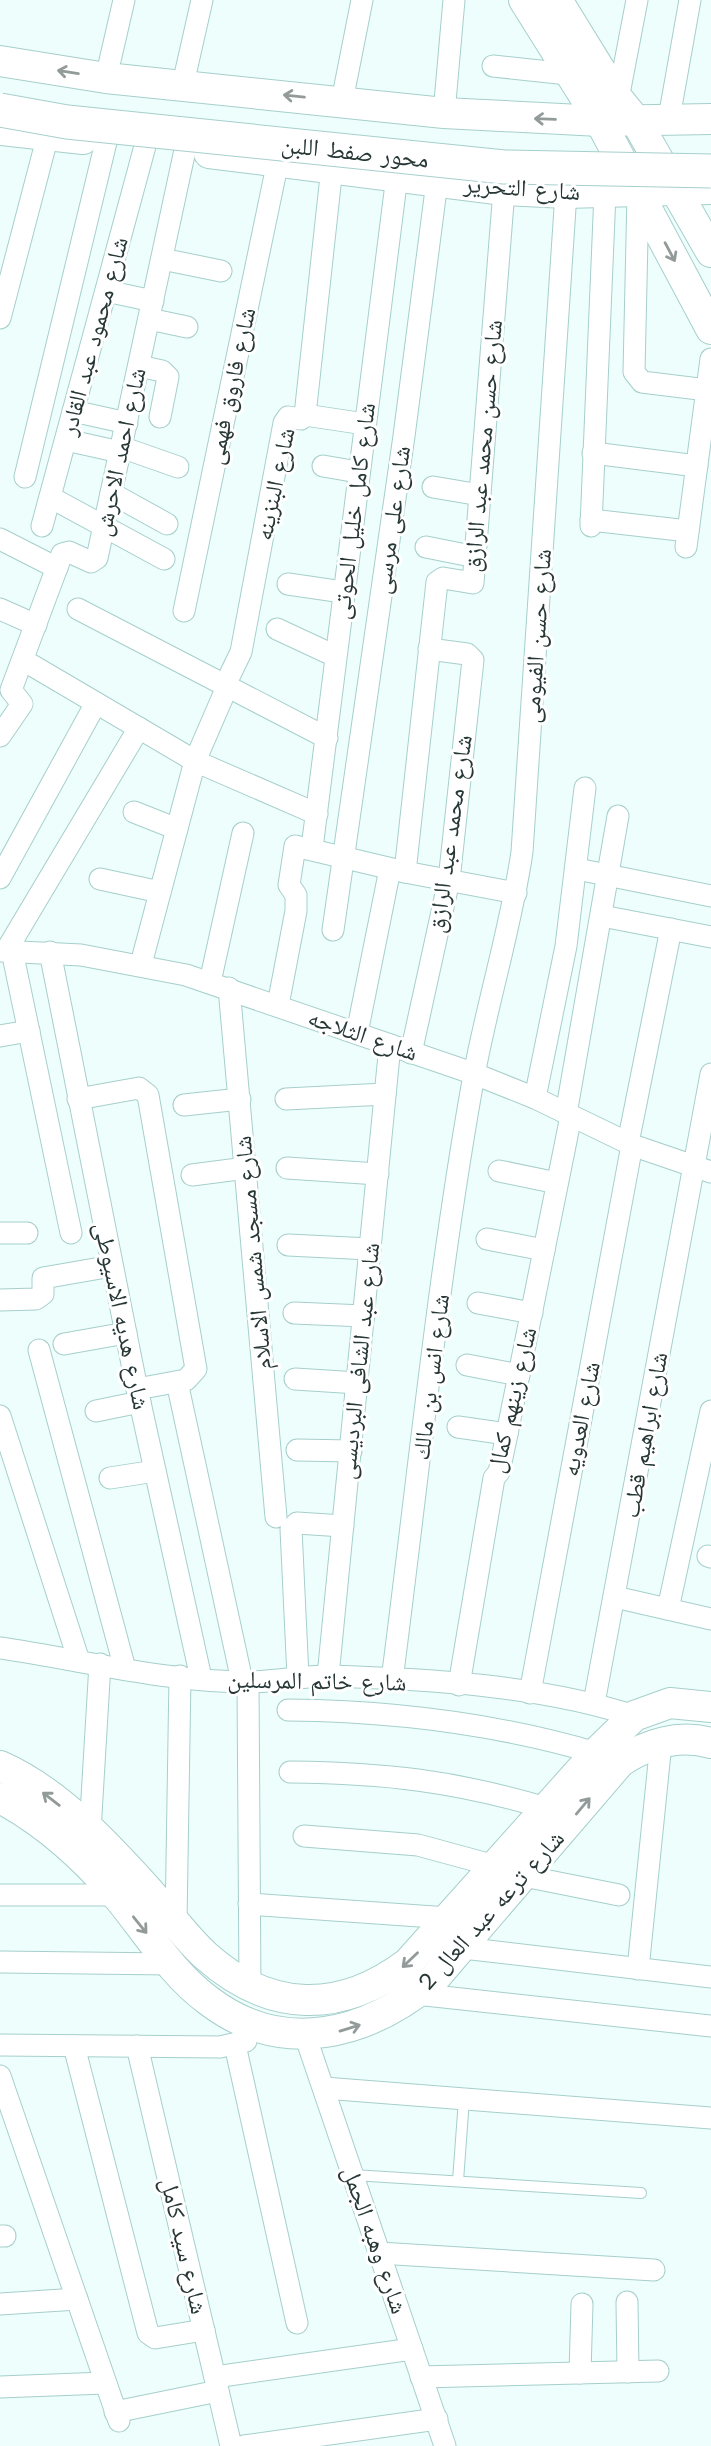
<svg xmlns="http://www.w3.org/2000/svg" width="711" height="2446" font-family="'Work Sans','Noto Naskh Arabic',sans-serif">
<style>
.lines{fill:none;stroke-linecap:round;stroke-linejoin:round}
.lane-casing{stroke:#a6cfcc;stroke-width:12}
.street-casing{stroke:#a6cfcc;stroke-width:23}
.secondary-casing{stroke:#a6cfcc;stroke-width:32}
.lane{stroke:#fff;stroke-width:10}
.street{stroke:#fff;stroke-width:21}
.secondary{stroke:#fff;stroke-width:30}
.primary-bridge-casing{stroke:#a6cfcc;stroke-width:35;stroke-linecap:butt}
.primary-bridge{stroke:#fff;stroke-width:33}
.oneway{stroke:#939b9a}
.labels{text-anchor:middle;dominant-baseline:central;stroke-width:6;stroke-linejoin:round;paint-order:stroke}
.street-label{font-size:24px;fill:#273736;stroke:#fff}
</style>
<rect width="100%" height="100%" fill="#edfefc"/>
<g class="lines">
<defs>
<g id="lane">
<path d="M353 2175 641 2193"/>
<path d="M458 2181 464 2099"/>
</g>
<g id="street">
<path d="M493 66 568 74"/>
<path d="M106 78 124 0"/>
<path d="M183 84 202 0"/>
<path d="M618 99 637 0"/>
<path d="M342 101 362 0"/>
<path d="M444 113 454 0"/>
<path d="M669 118 690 0"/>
<path d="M638 194 634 372 642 382 707 390"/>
<path d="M162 259 221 271"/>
<path d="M106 291 153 301"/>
<path d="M0 318 48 135"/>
<path d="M149 319 187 327"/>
<path d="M139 366 162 371 168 377 160 417"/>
<path d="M73 411 127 423"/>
<path d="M305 415 365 424"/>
<path d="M66 440 120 452"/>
<path d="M121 447 178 467"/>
<path d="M593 453 697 466"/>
<path d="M323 466 358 472"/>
<path d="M25 477 106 142"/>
<path d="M433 487 480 495"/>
<path d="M111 493 167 524"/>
<path d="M50 497 164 559"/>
<path d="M591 520 688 531"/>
<path d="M42 526 145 146"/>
<path d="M591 526 605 193"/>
<path d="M0 539 57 568"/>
<path d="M426 547 476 557"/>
<path d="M686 547 711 359"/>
<path d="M288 584 343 592"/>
<path d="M0 609 36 625"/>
<path d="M78 609 327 738"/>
<path d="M184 611 278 161"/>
<path d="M277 629 335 656"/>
<path d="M23 660 195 761 317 814"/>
<path d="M225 685 241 652 284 423 288 417 301 419 305 415 332 167"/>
<path d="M0 736 22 704 11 690 62 554 69 552 91 562 97 558 185 150"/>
<path d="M134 812 177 829"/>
<path d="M312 848 397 176"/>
<path d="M577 869 711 896"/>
<path d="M405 872 437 582 443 578 473 583 504 190"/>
<path d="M0 878 96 703"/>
<path d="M100 879 160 892"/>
<path d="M602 916 711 937"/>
<path d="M333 930 404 436 437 182"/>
<path d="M0 951 81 955 186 975 475 1074 535 1098 632 1145 711 1172"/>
<path d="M6 951 139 728"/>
<path d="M12 951 71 1233"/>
<path d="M50 952 137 1389 201 1678"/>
<path d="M141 964 195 761 227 687"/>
<path d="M210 982 243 833"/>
<path d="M229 988 276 1517"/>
<path d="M278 1005 296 911V895L289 885 295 846 405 872 516 893"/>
<path d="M357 1033 390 869"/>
<path d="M0 1036 29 1031"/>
<path d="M411 1053 449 880 473 660 467 654 429 649"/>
<path d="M535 1098 566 946 585 788"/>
<path d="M78 1099 139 1088 148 1095 196 1369 186 1380 137 1389"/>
<path d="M286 1099 385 1094"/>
<path d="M184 1105 240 1099"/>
<path d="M566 1114 618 816"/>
<path d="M628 1143 671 929"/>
<path d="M287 1168 378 1174"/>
<path d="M499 1171 557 1183"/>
<path d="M192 1175 246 1168"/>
<path d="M0 1233H27"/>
<path d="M487 1239 544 1250"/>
<path d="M288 1245 370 1249"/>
<path d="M0 1300 36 1299 43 1294V1278L112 1266"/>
<path d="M478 1303 532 1313"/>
<path d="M294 1313 364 1316"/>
<path d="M64 1344 126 1333"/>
<path d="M39 1350 125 1669"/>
<path d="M467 1365 519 1375"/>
<path d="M295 1379 358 1383"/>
<path d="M177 1382 242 1681"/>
<path d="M96 1411 140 1402"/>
<path d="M0 1416 79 1661"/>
<path d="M458 1427 507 1434"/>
<path d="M297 1450 351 1451"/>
<path d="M110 1478 155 1471"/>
<path d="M708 1556 711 1557"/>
<path d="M615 1597 711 1619"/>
<path d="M668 1609 711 1411"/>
<path d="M0 1648C82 1660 165 1682 248 1682 275 1682 301 1676 328 1676 427 1679 540 1685 634 1716"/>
<path d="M328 1676 390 1045"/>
<path d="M298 1677 291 1529 297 1523 343 1526"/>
<path d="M392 1680C418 1479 438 1275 474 1075 488 1000 511 927 522 852L566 193"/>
<path d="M248 1682 250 1988"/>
<path d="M459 1685 494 1478 499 1472 507 1434 571 1116"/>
<path d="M530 1693 632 1145"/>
<path d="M594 1703 711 1074"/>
<path d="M288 1710C394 1711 494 1723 596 1753"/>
<path d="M290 1772C385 1773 455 1781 546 1808"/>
<path d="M87 1836 90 1831 100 1664"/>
<path d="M304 1836 418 1845 495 1866"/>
<path d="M524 1876 619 1895"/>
<path d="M0 1895H116"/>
<path d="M249 1904 448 1918"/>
<path d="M176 1923 180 1676"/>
<path d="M463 1948 711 1977"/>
<path d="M0 1962 171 1964"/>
<path d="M638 1969 661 1743"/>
<path d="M416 1994 711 2026"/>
<path d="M305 2035 445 2446"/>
<path d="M0 2045 220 2047 246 2041"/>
<path d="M235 2045 297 2323"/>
<path d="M74 2046 148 2333 155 2338 204 2330"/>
<path d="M137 2046 231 2446"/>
<path d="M0 2076 119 2421"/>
<path d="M324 2088 711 2118"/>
<path d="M0 2236H5"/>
<path d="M379 2253 654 2270"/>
<path d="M627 2302 628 2372"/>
<path d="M0 2304 77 2299"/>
<path d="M580 2373 582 2304"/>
<path d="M215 2377 412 2349"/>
<path d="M421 2377 658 2371"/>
<path d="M0 2387 105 2383"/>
<path d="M115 2412 218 2391"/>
<path d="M244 2446 437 2419"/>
</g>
<g id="secondary">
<path d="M524 0 600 121 711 329"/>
<path d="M557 0 618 99 636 121 711 252"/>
<path d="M0 61 106 78 444 113 600 121 711 119"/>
<path d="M0 130 83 139"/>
<path d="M209 153 504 190 566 193 711 189"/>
<path d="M0 1766C57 1791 105 1843 146 1888 166 1910 184 1936 206 1956 270 2013 340 2014 408 1963L596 1753 634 1716 670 1703 711 1707"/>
<path d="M0 1798C45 1822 85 1858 118 1897 147 1932 172 1974 209 2001 283 2057 367 2035 433 1980L620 1762C647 1744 679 1734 711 1743"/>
</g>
</defs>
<use href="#lane" class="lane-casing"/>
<use href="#street" class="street-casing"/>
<use href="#secondary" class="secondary-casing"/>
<use href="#lane" class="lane"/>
<use href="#street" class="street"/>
<use href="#secondary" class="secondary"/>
<defs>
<path id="primary-bridge" d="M0 110 67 122 504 167 711 171"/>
</defs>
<use href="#primary-bridge" class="primary-bridge-casing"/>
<use href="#primary-bridge" class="primary-bridge"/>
</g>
<defs><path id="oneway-shaft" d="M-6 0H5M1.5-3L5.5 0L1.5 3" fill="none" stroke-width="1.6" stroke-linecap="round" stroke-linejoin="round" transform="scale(1.75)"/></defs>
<g class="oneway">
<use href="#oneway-shaft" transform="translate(68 72) rotate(-171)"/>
<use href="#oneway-shaft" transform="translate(294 96) rotate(-174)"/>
<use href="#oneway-shaft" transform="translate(545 119) rotate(-178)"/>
<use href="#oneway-shaft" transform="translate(670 252) rotate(62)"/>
<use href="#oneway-shaft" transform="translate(51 1799) rotate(-142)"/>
<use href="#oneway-shaft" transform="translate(583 1806) rotate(-50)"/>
<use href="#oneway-shaft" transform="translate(140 1925) rotate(51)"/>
<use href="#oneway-shaft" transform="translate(410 1960) rotate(136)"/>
<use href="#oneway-shaft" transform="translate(350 2028) rotate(-17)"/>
</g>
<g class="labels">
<g class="street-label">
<text transform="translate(355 152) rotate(6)">محور صفط اللبن</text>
<text transform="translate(522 188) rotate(4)">شارع التحرير</text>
<text transform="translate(94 336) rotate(-75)">شارع محمود عبد القادر</text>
<text transform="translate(231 386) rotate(-78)">شارع فاروق فهمى</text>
<text transform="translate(483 446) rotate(-85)">شارع حسن محمد عبد الرازق</text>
<text transform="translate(120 452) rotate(-78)">شارع احمد الاحرش</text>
<text transform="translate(275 484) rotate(-78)">شارع البنزينه</text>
<text transform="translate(354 511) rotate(-83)">شارع كامل خليل الحوتى</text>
<text transform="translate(392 520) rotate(-82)">شارع على مرسى</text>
<text transform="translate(537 636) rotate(-86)">شارع حسن الفيومى</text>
<text transform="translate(450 834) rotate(-82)">شارع محمد عبد الرازق</text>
<text transform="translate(363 1035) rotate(19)">شارع الثلاجه</text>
<text transform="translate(253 1253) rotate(-95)">شارع مسجد شمس الاسلام</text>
<text transform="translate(122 1316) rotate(78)">شارع هديه الاسيوطى</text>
<text transform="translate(359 1361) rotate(-84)">شارع عبد الشافى البرديسى</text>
<text transform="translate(431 1377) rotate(-83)">شارع انس بن مالك</text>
<text transform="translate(512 1400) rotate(-77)">شارع زينهم كمال</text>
<text transform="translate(581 1419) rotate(-79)">شارع العدويه</text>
<text transform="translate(645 1435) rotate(-80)">شارع ابراهيم قطب</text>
<text transform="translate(317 1681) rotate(1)">شارع خاتم المرسلين</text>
<text transform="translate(491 1910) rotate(-48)">شارع ترعه عبد العال 2</text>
<text transform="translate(375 2240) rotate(71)">شارع وهبه الجمل</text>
<text transform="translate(184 2246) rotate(77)">شارع سيد كامل</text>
</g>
</g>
</svg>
